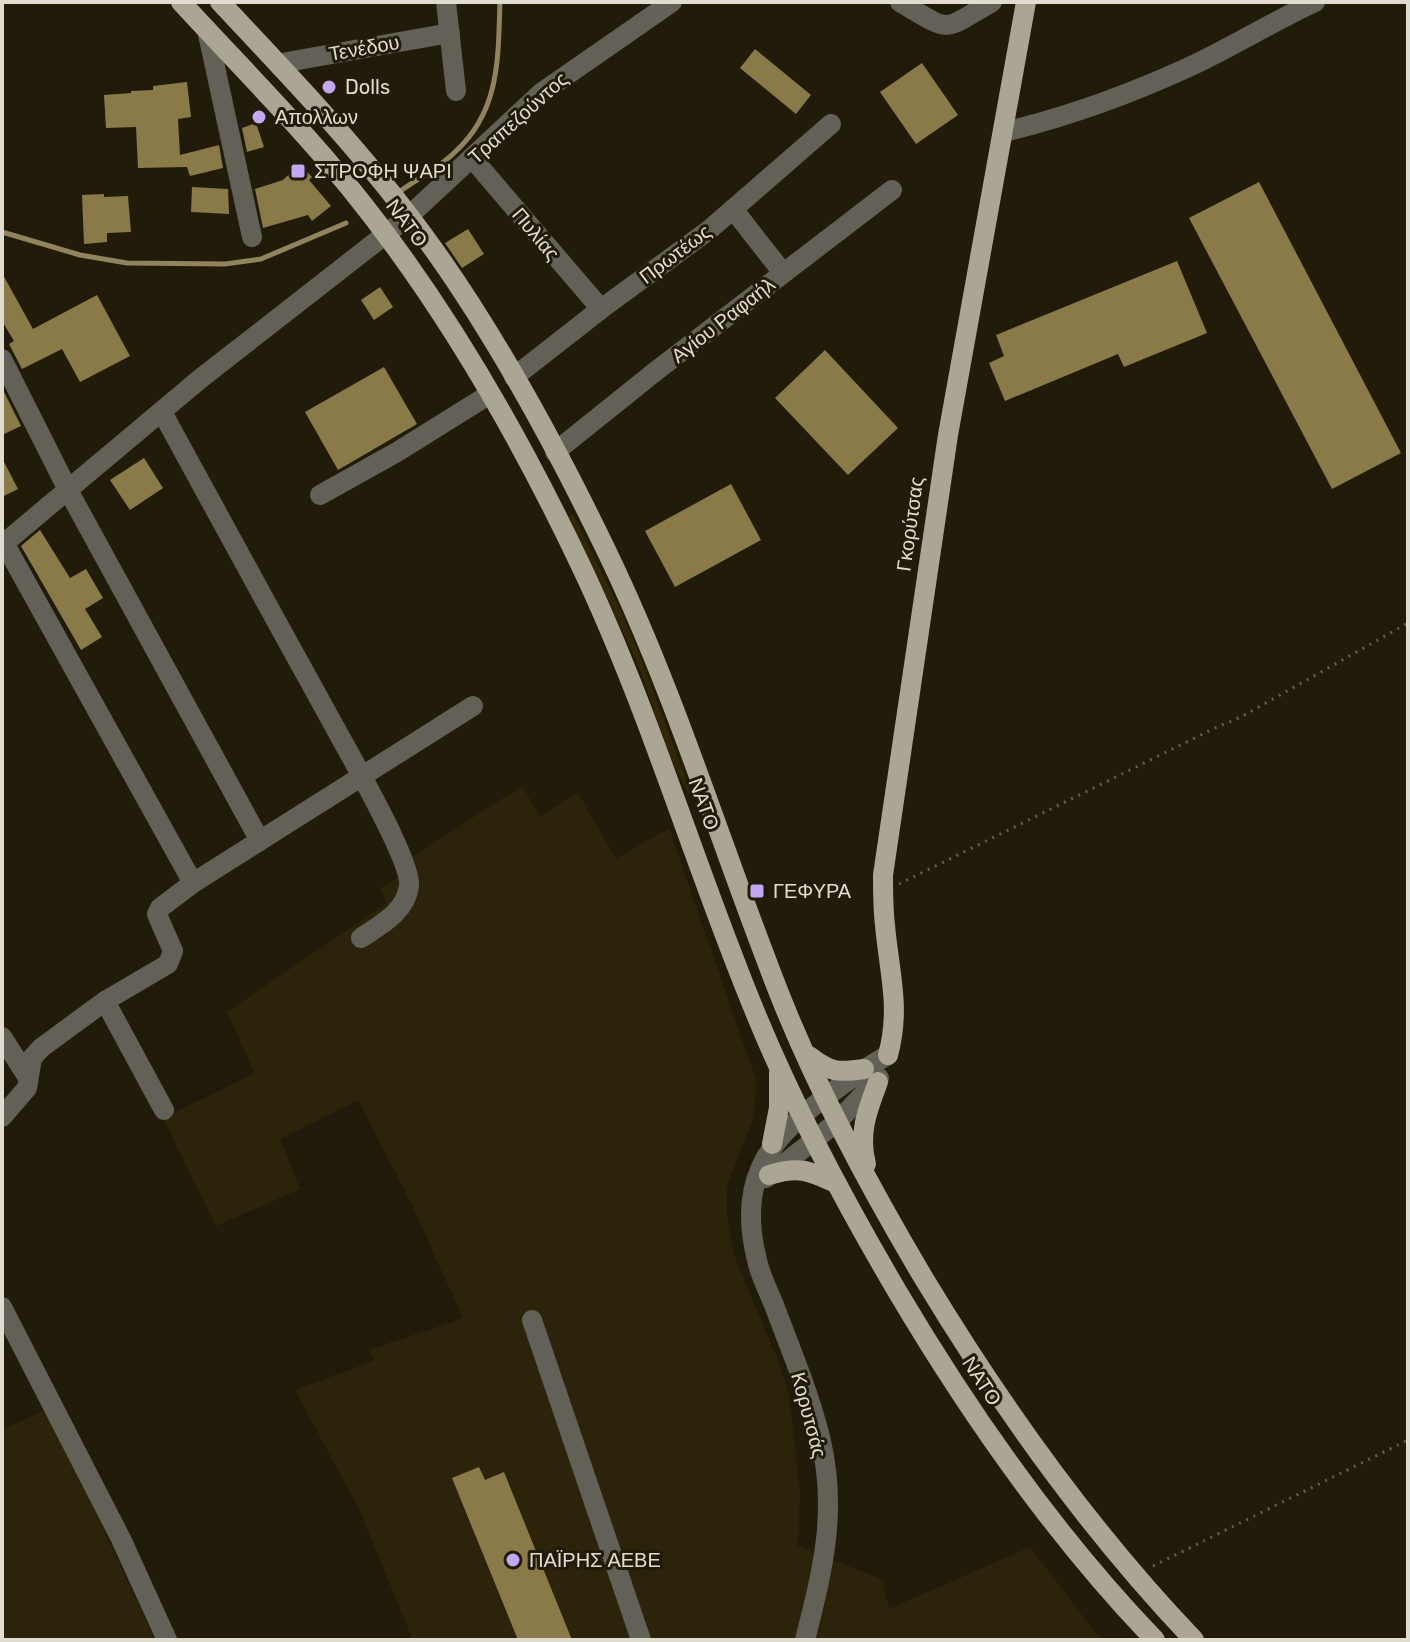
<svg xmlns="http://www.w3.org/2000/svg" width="1410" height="1642" font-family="Rubik,sans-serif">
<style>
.built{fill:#2c240a}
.green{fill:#312706}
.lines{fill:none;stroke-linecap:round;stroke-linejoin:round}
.stream{stroke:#90835d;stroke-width:5}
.building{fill:#8a7a48}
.path{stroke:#635f4e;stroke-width:3;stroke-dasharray:2 6;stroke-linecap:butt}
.minor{stroke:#636057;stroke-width:20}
.major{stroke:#aba593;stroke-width:20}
.poi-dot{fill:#c4a7f1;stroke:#211c09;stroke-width:3}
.labels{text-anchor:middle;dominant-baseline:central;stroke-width:6;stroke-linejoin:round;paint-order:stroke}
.street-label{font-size:20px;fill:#e0dcd0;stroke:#211c09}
.poi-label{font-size:20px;fill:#e0dcd0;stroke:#211c09;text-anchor:start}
</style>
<rect width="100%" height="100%" fill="#211c09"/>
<g class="built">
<path d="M522 786 540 816 578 793 616 859 669 828 757 1083 753 1118 727 1186V1216L733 1253 779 1363 789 1396 800 1491 798 1546 883 1580 889 1609 1030 1547 1101 1640H413L359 1509 295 1390 374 1361 369 1350 463 1318 411 1203 358 1100 280 1139 300 1189 216 1226 163 1118 255 1073 227 1012 387 903 380 889 400 876 396 867Z"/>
<path d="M47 1409 155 1640H2V1430Z"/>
</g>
<path class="green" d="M573 514 619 607 643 663 694 801C665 761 656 708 637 663 616 614 591 566 568 517Z"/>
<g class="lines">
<g class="stream">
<path d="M399 192C417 179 439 168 455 152 500 111 498 59 500 2"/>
<path d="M2 232 80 255 127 263 225 264 261 259 346 223"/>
</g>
</g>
<g class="building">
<path d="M755 49 811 95 796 114 740 68Z"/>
<path d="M922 63 958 115 916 144 880 92Z"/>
<path d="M187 82 191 117 178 119 180 155 219 145 223 168 190 176 187 167 138 168 136 127 106 128 104 95 131 93V91L153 90V86Z"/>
<path d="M256 123 264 147 247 152 242 128Z"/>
<path d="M300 164 312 177 309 180 331 206 312 221 308 215 263 228 255 189 283 180Z"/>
<path d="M1259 182 1401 453 1332 489 1189 218Z"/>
<path d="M192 187 228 189 229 214 191 212Z"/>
<path d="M104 194V197L128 196 131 232 107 233V242L84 244 82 195Z"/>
<path d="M468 229 484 254 462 268 445 243Z"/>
<path d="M1177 261 1207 333 1124 367 1118 354 1005 401 989 363 1004 356 996 335Z"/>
<path d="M2 273 33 329 97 295 130 356 80 382 62 349 22 369 9 344 14 341 2 321Z"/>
<path d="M380 287 393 307 374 320 361 300Z"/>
<path d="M825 350 898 428 848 475 775 398Z"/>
<path d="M384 367 417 424 338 470 305 412Z"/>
<path d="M2 388 21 426 2 435Z"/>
<path d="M2 458 18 489 2 497Z"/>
<path d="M144 458 163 488 130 510 110 480Z"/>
<path d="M731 484 761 540 675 587 645 531Z"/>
<path d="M40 530 70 578 86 569 103 598 85 609 102 637 81 650 21 546Z"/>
<path d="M479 1467 485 1480 504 1472 572 1640H518L452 1478Z"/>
</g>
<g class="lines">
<g class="path">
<path d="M899 884 1219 726 1241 717 1408 623"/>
<path d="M1153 1566 1408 1440"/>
</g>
<g class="minor">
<path d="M446 2 456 91"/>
<path d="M900 2C953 33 940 32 992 2"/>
<path d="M207 30 252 237"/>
<path d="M280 66 287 62 450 33"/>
<path d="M1004 132C1067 117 1130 94 1189 67 1232 47 1272 22 1315 2"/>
<path d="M472 158 601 309"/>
<path d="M733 209 783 273"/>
<path d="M2 359 68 490 260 841"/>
<path d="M514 377 601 309 709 230 831 124"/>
<path d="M162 412C218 515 275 619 332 722 347 750 412 861 409 886 406 912 380 925 361 938"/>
<path d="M555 452 656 371 892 190"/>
<path d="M320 495 397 452 490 394"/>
<path d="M2 539 193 883"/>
<path d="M2 545 200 379 409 216 541 93 672 2"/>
<path d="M105 1001 164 1110"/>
<path d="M2 1037 27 1076"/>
<path d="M2 1117 27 1088 32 1058 41 1048 105 1001 168 964 173 951 159 919 157 914 160 908 193 883 473 706"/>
<path d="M766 1178 837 1122 879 1078"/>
<path d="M2 1307 121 1539 167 1640"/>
<path d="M532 1320 641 1640"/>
<path d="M805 1640C823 1569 838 1510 820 1437 809 1392 790 1348 774 1305 768 1290 760 1275 757 1260 738 1185 764 1142 823 1099 844 1083 865 1068 888 1055"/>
</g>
<g class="major">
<path d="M181 2C237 63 297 123 350 188 441 300 519 435 581 566 649 709 693 861 753 1007 793 1106 843 1199 897 1291 971 1416 1054 1535 1155 1640"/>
<path d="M220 2C284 70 349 138 406 212 485 314 551 436 607 552 676 695 721 846 779 993 818 1092 869 1186 923 1277 1002 1408 1089 1530 1194 1640"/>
<path d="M888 1055C901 1008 889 972 885 925 883 909 883 892 883 875L948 435 1026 2"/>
<path d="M809 1056C830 1072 837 1073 864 1069"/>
<path d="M772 1144 779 1108V1073"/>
<path d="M866 1164C858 1134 867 1111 878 1082"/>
<path d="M769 1175C798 1166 808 1170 836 1183"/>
</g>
</g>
<g class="poi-dot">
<circle cx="329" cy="87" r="8"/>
<circle cx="259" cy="117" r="8"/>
<rect x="290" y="163" width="16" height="16" rx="4"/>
<rect x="749" y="883" width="16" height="16" rx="4"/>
<circle cx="513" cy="1560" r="8"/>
</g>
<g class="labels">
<g class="street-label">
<text transform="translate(364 48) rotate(-10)">Τενέδου</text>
<text transform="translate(518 118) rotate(-42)">Τραπεζούντος</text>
<text transform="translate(407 223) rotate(53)">ΝΑΤΟ</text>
<text transform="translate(536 234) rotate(50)">Πυλίας</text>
<text transform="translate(675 254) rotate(-37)">Πρωτέως</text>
<text transform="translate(723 320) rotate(-38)">Αγίου Ραφαήλ</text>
<text transform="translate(910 524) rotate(-82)">Γκορύτσας</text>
<text transform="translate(704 804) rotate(70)">ΝΑΤΟ</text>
<text transform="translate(982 1381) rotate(57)">ΝΑΤΟ</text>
<text transform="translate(809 1415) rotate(75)">Κορυτσάς</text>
</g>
<g class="poi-label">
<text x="345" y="87">Dolls</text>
<text x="275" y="117">Απολλων</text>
<text x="314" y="171">ΣΤΡΟΦΗ ΨΑΡΙ</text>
<text x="773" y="891">ΓΕΦΥΡΑ</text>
<text x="529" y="1560">ΠΑΪΡΗΣ ΑΕΒΕ</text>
</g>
</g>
<rect width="1410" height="1642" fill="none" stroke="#e0dcd0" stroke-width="8"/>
</svg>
